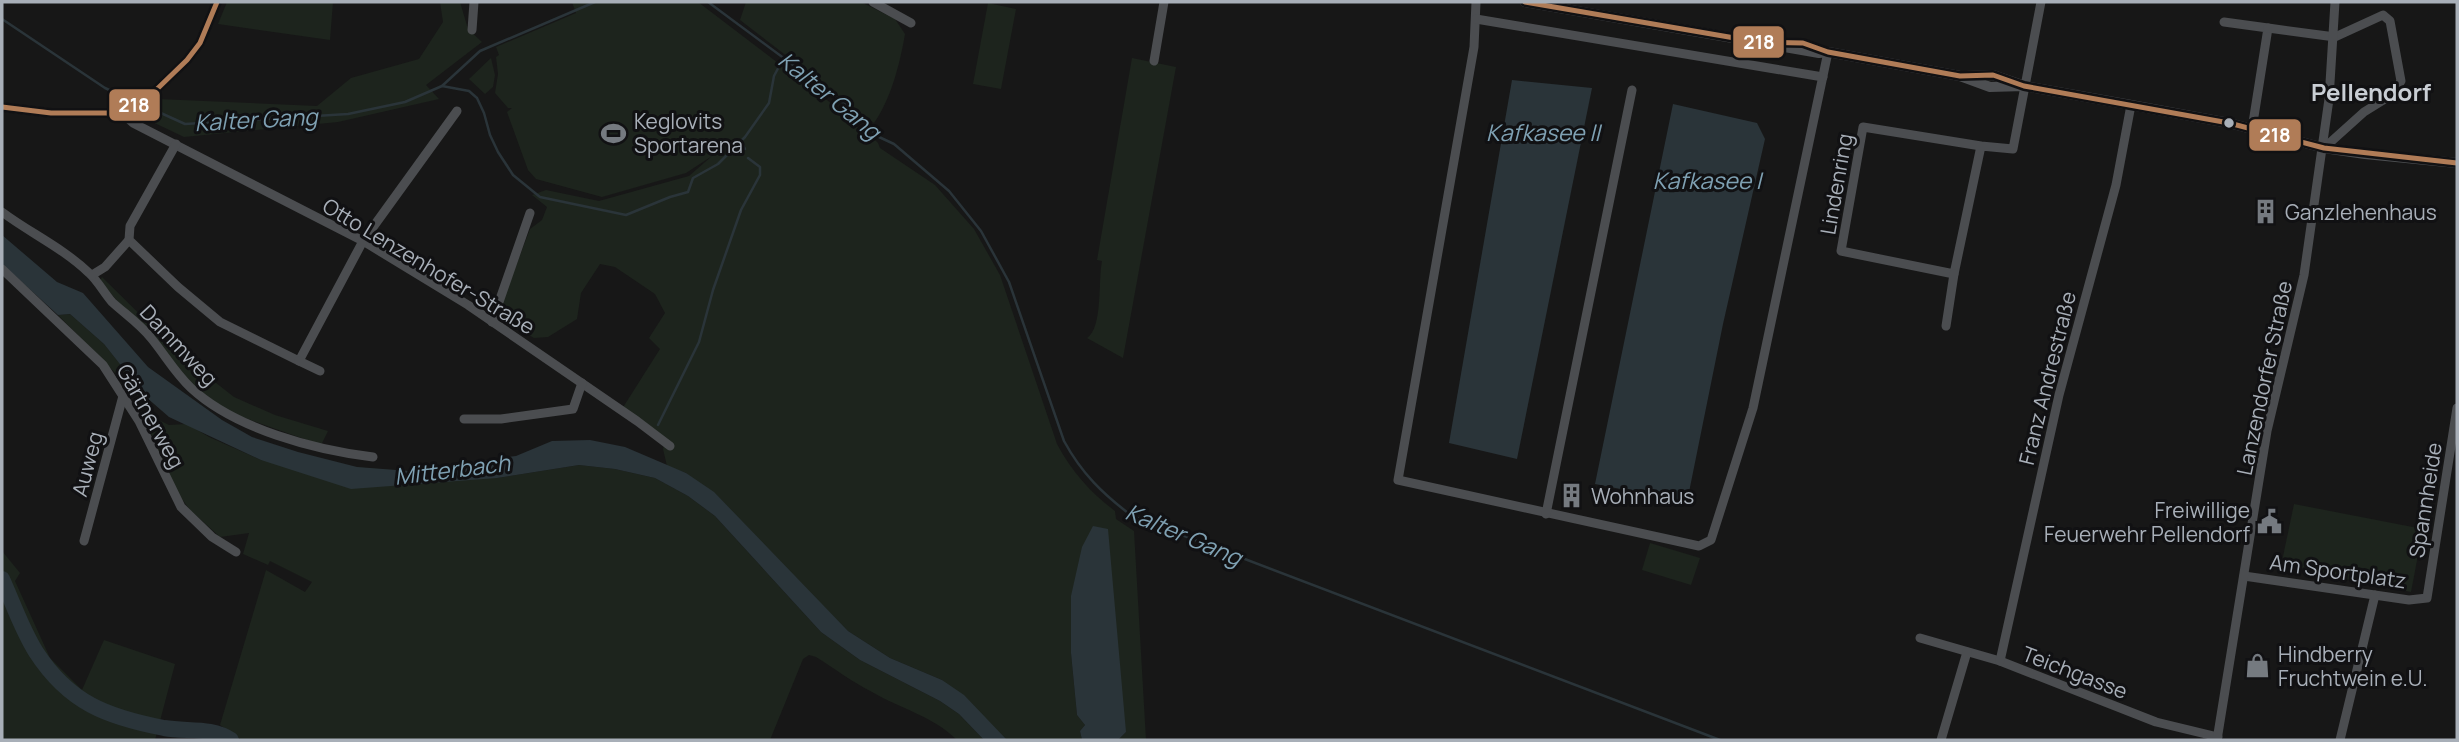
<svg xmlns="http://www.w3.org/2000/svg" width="2459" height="742" font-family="Manrope,sans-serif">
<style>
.green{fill:#1d241d}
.water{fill:#2a3439}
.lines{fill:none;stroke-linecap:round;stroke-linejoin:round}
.stream{stroke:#2a3439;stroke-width:2.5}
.river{stroke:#2a3439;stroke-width:16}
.minor{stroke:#4b4d50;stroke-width:9}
.major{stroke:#4d4f52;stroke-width:10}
.bus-1-casing{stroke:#111113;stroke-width:10}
.bus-1{stroke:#b07c57;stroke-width:5}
.bus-dot{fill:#a8afb8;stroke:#111113;stroke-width:2.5}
.labels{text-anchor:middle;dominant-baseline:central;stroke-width:6;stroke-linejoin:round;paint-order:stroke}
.poi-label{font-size:21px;fill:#a8afb8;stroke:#111113;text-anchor:start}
.street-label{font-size:21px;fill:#a8afb8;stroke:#111113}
.water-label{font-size:23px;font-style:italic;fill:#7fa1b3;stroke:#111113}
.quarter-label{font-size:24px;font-weight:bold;fill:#c9ced4;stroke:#111113}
.line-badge{stroke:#111113;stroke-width:2.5}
.badge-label{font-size:19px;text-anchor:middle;font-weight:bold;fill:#fff}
</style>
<rect width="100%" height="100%" fill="#171717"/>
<g class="green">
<path d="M227 2H333L330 40 218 24Z"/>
<path d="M440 2H460L468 29 482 42 426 85 439 99 338 122 184 137 142 117 158 99 317 106 351 78 419 59 443 22Z"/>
<path d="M572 2H698L848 116 864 135H870L878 143 880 148 935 185 974 229 1000 275 1057 444C1072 472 1090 492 1115 511L1116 519 1134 531 1146 740H1118L1126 732 1071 653 1077 715 1085 725 1080 731 1082 740H1007L942 680 890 658 848 631 686 473 667 466 663 449 666 439 622 409 660 349 649 338 665 313 655 294 615 267 600 264 581 293 577 319 548 337 534 338 497 316 530 229 542 220 547 207 532 195 546 190 599 201 689 176 712 156 686 173 602 197 536 179 528 170 507 112 512 108H508L495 93 498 74 496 57 499 55 496 47 576 13Z"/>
<path d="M746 2H861L895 19 905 34C900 63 891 99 874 123L740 20Z"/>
<path d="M988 3 1016 9 1001 89 973 84Z"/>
<path d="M491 58 495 75 493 87 485 94 469 79Z"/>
<path d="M1132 58 1176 67 1123 358 1087 338C1103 328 1098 280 1102 261L1097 260Z"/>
<path d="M102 277 183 357 234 397 275 415 328 431 321 445 231 413 192 387 100 281Z"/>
<path d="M70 314 104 344 141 390 140 398 58 315Z"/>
<path d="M141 411 169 425 187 424 209 437 261 460 497 478 579 465 615 469 655 478 688 496 715 516 821 632 860 660 940 701 959 714 984 740H957C933 716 901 709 872 692 852 682 834 668 816 657L809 655 803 659 770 740H242L220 725 266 570 305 592 312 582 270 561 268 565 243 554 249 533 220 537 190 510 176 491Z"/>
<path d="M2294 504 2423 529 2411 592 2281 566Z"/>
<path d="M1650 543 1700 558 1691 585 1642 570Z"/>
<path d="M2 551 20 573 15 581 50 658 82 690 104 640 175 664 155 740H2Z"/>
</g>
<g class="water">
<path d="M1512 80 1592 88 1517 459 1449 443Z"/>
<path d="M1673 104 1757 123 1765 139 1723 324 1687 502 1595 484Z"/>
<path d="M2 235 57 282 83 293 148 367 222 420 252 437 298 452 357 467 409 471 516 456 552 441 590 440 625 447 686 473 714 492 848 631 890 658 942 680 964 695 1007 740H984L959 714 940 701 860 660 821 632 715 516 688 496 655 478 615 469 579 465 497 478 351 489 261 460 169 417 146 397 104 344 70 314 58 315 2 264Z"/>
<path d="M1093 526 1108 529 1126 732 1118 740H1082L1080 731 1085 725 1077 715 1071 653V596L1082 547Z"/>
</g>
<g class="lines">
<g class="stream">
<path d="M708 2 839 99 879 137 894 144 949 191 981 231 1009 282 1064 441C1082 474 1103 494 1132 516L1720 740"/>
<path d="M2 19 105 88 135 102"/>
<path d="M442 86 469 91 477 98 484 113 490 135 498 152 513 175 540 197 626 215 670 197 688 192 693 178 718 164 745 137 769 103 774 76 784 57"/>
<path d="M141 104 185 124 348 114 405 102 442 86 480 51 595 2"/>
<path d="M741 141 745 149"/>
<path d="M658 425 699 342 713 290 741 210 760 175V167L748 158"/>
</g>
<path class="river" d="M2 579C13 603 22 630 36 652 69 703 107 717 164 728 188 732 211 727 231 740"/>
<g class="minor">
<path d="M873 2 911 23"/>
<path d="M1476 2 1474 47 1398 480 1699 546 1711 540 1753 408 1828 52"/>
<path d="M1476 19 1823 77"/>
<path d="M2224 22 2268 28 2252 129"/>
<path d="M2268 28 2335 37 2383 15 2390 21 2401 81 2393 94 2364 112 2324 148"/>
<path d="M472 30 474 2"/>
<path d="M1154 61 1164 2"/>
<path d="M2 107 51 113H122L155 91 187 60 200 43 217 2"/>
<path d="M122 113 133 123 363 241 468 305 637 421 670 446"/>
<path d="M176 144 130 226 129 240 178 287 220 322 299 361 363 241 457 111"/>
<path d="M1981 146 1954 274 1841 251 1863 127 1981 146 2013 149 2041 2"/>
<path d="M2 212C30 233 63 248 89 273 98 281 104 293 112 302 125 314 140 324 151 338 165 355 175 373 191 388 235 429 315 450 373 457"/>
<path d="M2 269 103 365 139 421 181 507 212 537 236 552"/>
<path d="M92 275 105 267 129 240"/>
<path d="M492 322 530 213"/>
<path d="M1946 326 1954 274"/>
<path d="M299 361 320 371"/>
<path d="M464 419H501L573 409 582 383"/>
<path d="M1546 514 1632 90"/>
<path d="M84 541 123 396"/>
<path d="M2244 576 2409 600 2427 598 2457 408"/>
<path d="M1920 638 2000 661 2156 722 2218 737"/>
<path d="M2000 661 2059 395 2116 185 2131 105"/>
<path d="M1941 740 1967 652"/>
<path d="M2217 740 2267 431 2304 275 2329 99 2335 2"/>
<path d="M2340 740 2375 595"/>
</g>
<g class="major">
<path d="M1525 2 1819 53 1828 52 1960 76 1990 87 2024 86 2131 105 2229 123 2324 148 2365 154 2457 163"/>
<path d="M1966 76 1993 75 2022 85"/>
</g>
<defs>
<g id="bus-1">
<path d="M1525 2 1758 42 1803 43 1828 52 1960 76 1993 75 2024 86 2229 123 2324 148 2457 163"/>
<path d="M2 107 51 113H122L155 91 187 60 200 43 217 2"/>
</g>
</defs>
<use href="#bus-1" class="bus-1-casing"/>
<use href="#bus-1" class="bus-1"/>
</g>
<defs>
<symbol id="stadium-bare" viewBox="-9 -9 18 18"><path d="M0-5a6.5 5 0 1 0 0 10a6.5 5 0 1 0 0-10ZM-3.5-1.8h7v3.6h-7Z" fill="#757a80" stroke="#111113" stroke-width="2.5" paint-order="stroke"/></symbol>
<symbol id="building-bare" viewBox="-9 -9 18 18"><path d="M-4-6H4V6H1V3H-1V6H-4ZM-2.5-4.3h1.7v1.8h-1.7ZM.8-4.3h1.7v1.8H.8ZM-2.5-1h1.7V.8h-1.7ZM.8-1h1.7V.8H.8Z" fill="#757a80" stroke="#111113" stroke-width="2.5" paint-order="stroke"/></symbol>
<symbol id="civic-bare" viewBox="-9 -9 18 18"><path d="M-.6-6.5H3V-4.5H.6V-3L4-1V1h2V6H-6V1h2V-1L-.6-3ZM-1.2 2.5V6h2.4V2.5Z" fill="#757a80" stroke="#111113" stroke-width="2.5" paint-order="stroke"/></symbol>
<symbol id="shop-bare" viewBox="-9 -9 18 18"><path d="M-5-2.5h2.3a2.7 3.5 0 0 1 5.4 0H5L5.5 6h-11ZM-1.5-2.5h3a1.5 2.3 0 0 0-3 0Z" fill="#757a80" stroke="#111113" stroke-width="2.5" paint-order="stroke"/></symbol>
</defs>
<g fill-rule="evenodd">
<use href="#stadium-bare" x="596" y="116" width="35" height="35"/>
<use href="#building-bare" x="2248" y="194" width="35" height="35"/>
<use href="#building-bare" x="1554" y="478" width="35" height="35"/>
<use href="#civic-bare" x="2252" y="504" width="35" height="35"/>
<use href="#shop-bare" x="2240" y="648" width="35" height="35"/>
</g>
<circle class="bus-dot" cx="2229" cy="123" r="6"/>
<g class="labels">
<g class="poi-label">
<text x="634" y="121">Keglovits<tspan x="634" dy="24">Sportarena</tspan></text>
<text x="2285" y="212">Ganzlehenhaus</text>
<text x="1591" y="496">Wohnhaus</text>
<text x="2250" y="510" text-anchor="end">Freiwillige<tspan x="2250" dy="24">Feuerwehr Pellendorf</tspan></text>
<text x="2278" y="654">Hindberry<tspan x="2278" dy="24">Fruchtwein e.U.</tspan></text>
</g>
<g class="street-label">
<text transform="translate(1836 184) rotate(-80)">Lindenring</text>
<text transform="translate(429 266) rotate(31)">Otto Lenzenhofer-Straße</text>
<text transform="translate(179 345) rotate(47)">Dammweg</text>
<text transform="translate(2047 378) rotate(-76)">Franz Andrestraße</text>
<text transform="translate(2264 378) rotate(-78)">Lanzendorfer Straße</text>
<text transform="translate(151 416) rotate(61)">Gärtnerweg</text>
<text transform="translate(87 464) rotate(-75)">Auweg</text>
<text transform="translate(2425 500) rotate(-81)">Spannheide</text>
<text transform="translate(2338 571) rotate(8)">Am Sportplatz</text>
<text transform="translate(2075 672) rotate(21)">Teichgasse</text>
</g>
<g class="water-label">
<text transform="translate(830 95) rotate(39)">Kalter Gang</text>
<text transform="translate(256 119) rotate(-3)">Kalter Gang</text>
<text x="1543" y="132">Kafkasee II</text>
<text x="1707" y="180">Kafkasee I</text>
<text transform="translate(452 469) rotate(-7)">Mitterbach</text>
<text transform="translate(1184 534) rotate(23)">Kalter Gang</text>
</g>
<g class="quarter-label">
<text x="2371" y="91">Pellendorf</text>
</g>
</g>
<g class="line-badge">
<rect x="1732" y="25" width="53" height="34" rx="7" fill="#b07c57"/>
<rect x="108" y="88" width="53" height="34" rx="7" fill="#b07c57"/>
<rect x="2248" y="118" width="54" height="34" rx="7" fill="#b07c57"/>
</g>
<g class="badge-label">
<text x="1759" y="49">218</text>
<text x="134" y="112">218</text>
<text x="2275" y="142">218</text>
</g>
<rect width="2459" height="742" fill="none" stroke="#a8afb8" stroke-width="7"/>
</svg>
